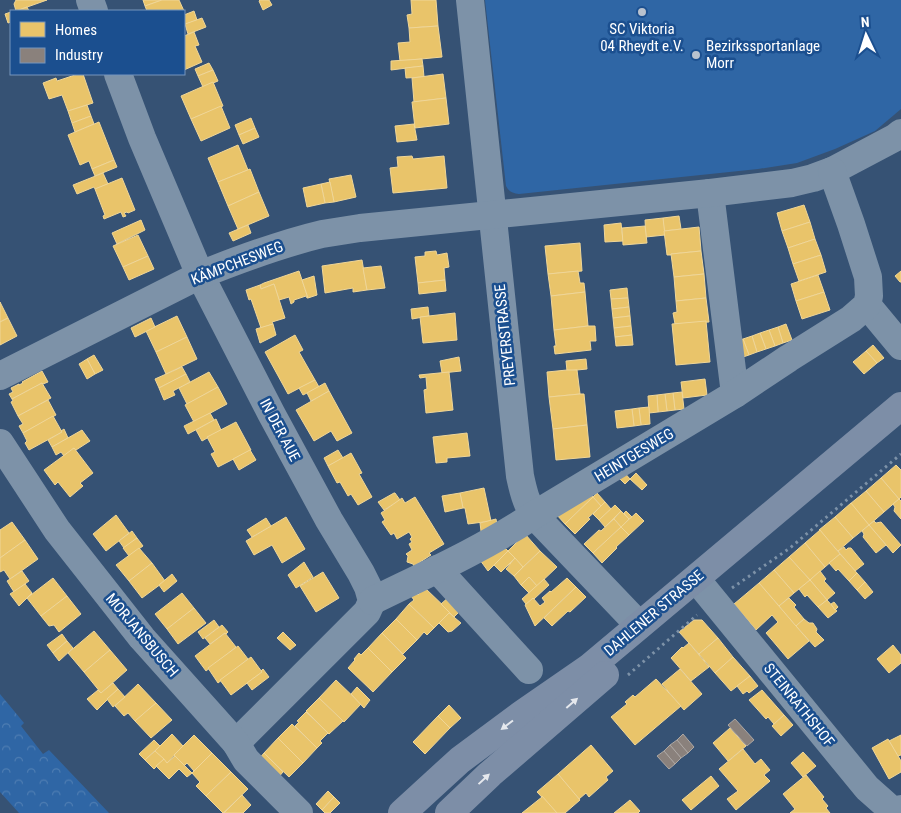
<svg xmlns="http://www.w3.org/2000/svg" width="901" height="813" font-family="'Roboto Condensed',sans-serif">
<style>
.grass{fill:#2f66a5}
.forest{fill:url(#forest-crowns)}
.homes{fill:#e9c46a;stroke:#f0d697}
.industry{fill:#8a817c;stroke:#ada7a3}
.lines{fill:none;stroke-linecap:round;stroke-linejoin:round}
.path{stroke:#7d92a8;stroke-width:3;stroke-dasharray:2.5 4;stroke-linecap:butt}
.minor{stroke:#7d92a8;stroke-width:28}
.major{stroke:#7d8ea7;stroke-width:28}
.oneway{fill:#e5e8ed}
.poi-dot{fill:#b9c2ce;stroke:#1b4f8f;stroke-width:2}
.labels{text-anchor:middle;dominant-baseline:central;stroke-width:5;stroke-linejoin:round;paint-order:stroke}
.poi-label{font-size:15px;fill:#fff;stroke:#1b4f8f}
.street-label{font-size:15px;fill:#fff;stroke:#1b4f8f}
</style>
<defs>
<pattern id="forest-crowns" width="20" height="18" patternUnits="userSpaceOnUse" patternTransform="scale(1.25)"><rect width="20" height="18" fill="#2f66a5"/><path d="M2 6a3 3 0 1 1 6 0M12 15a3 3 0 1 1 6 0" fill="none" stroke="#4e7db2"/></pattern>
</defs>
<rect width="100%" height="100%" fill="#365274"/>
<path class="grass" d="M485 0H901V109L875 131 835 149 797 163 758 169 519 194C513 193 509 192 506 186Z"/>
<path class="forest" d="M0 694 24 723 21 726 43 754 49 750 109 813H19L0 792Z"/>
<g class="homes">
<path d="M16 0H47L16 11 14 4Z"/>
<path d="M143 0H162L145 6Z"/>
<path d="M162 0H179L184 11H147L145 6Z"/>
<path d="M260 0H269L272 5 263 10 259 1Z"/>
<path d="M411 0H436L438 26 409 28 407 15 412 14Z"/>
<path d="M27 7 29 11H13H16Z"/>
<path d="M194 11 197 20 184 25V15Z"/>
<path d="M11 12V22L8 23 5 14Z"/>
<path d="M202 18 206 27 188 34 185 24Z"/>
<path d="M438 26 442 57 400 61 398 43 410 42 409 28Z"/>
<path d="M194 32 199 45 195 46 202 62 184 70V36Z"/>
<path d="M422 59 423 66 391 70V61Z"/>
<path d="M209 63 213 70 198 76 195 69Z"/>
<path d="M423 66 424 77 406 78 405 68Z"/>
<path d="M213 70 218 81 203 87 198 76Z"/>
<path d="M78 74H83L93 103 68 111 62 95 49 99 43 83 56 78 57 81Z"/>
<path d="M443 74 446 98 414 102 412 78Z"/>
<path d="M213 82 223 106 191 119 181 96Z"/>
<path d="M446 98 449 124 415 128 412 102Z"/>
<path d="M87 105 91 116 72 123 68 111Z"/>
<path d="M221 106 230 128 201 141 191 119Z"/>
<path d="M91 116 94 124 75 132 72 123Z"/>
<path d="M251 118 255 128 239 135 235 125Z"/>
<path d="M99 122 114 160 92 169 89 161 80 165 68 135Z"/>
<path d="M414 124 417 140 397 142 395 126Z"/>
<path d="M255 128 259 137 243 144 239 135Z"/>
<path d="M238 145 248 170 218 182 208 158Z"/>
<path d="M412 156 413 159 444 156 447 188 393 193 390 168 398 167 397 157Z"/>
<path d="M114 160 117 167 95 176 92 169Z"/>
<path d="M250 169 259 192 228 206 218 182Z"/>
<path d="M103 173 108 184 95 189 94 187 77 194 73 185Z"/>
<path d="M351 175 356 197 334 202 329 179Z"/>
<path d="M122 178 135 210 128 213 127 212 124 213 126 216 123 217 121 212 104 219 103 216 105 215 95 189Z"/>
<path d="M330 182 334 202 325 203 321 184Z"/>
<path d="M321 184 325 203 307 207 303 188Z"/>
<path d="M259 192 269 216 238 229 228 206Z"/>
<path d="M804 205 810 222 782 231 777 213Z"/>
<path d="M679 216 681 229 664 231 663 218Z"/>
<path d="M663 218 665 235 646 237 645 220Z"/>
<path d="M141 220 145 230 117 244 112 233Z"/>
<path d="M810 222 815 239 788 248 782 231Z"/>
<path d="M621 223 623 241 605 242 604 225Z"/>
<path d="M248 225 251 233 233 241 229 233Z"/>
<path d="M645 226 647 243 623 245 622 228Z"/>
<path d="M699 227 701 251 671 254V255H667L664 231Z"/>
<path d="M138 235 148 256 123 267 113 246Z"/>
<path d="M815 239 821 255 793 264 788 248Z"/>
<path d="M580 243 582 271 548 274 545 246Z"/>
<path d="M436 251 437 255 447 253 449 267 444 268 445 280 418 283 415 257 425 256V252Z"/>
<path d="M701 251 704 274 674 277 671 254Z"/>
<path d="M821 255 826 272 799 281 793 264Z"/>
<path d="M148 256 154 269 129 280 123 267Z"/>
<path d="M362 260 367 290 353 292V288L325 293 322 266Z"/>
<path d="M381 266 385 288 367 290 363 268Z"/>
<path d="M299 271 308 298H307L306 296 294 300V302L291 304 289 297 279 300 274 284 261 289 260 285 264 283Z"/>
<path d="M578 271 580 283H584L585 292 551 296 548 274Z"/>
<path d="M901 271V282H900L895 276Z"/>
<path d="M704 274 706 298 676 301 674 277Z"/>
<path d="M818 275 824 292 796 301 791 284Z"/>
<path d="M314 276 317 295 308 298 302 280Z"/>
<path d="M445 280 446 291 419 294 418 283Z"/>
<path d="M274 284 285 318 272 322 273 324 261 328 251 299 249 300 246 290 260 285 261 289Z"/>
<path d="M627 288 628 298 611 299 610 290Z"/>
<path d="M585 292 588 326 554 330 551 296Z"/>
<path d="M824 292 830 310 802 319 796 301Z"/>
<path d="M628 298 629 307 612 309 611 299Z"/>
<path d="M706 298 709 322 675 324 673 313 677 312 676 301Z"/>
<path d="M0 302 8 318 0 322Z"/>
<path d="M428 307 429 316 412 319 411 309Z"/>
<path d="M629 307 630 316 613 318 612 309Z"/>
<path d="M455 313 457 340 423 343 420 317Z"/>
<path d="M177 316 187 337 156 352 146 331Z"/>
<path d="M630 316 631 326 614 328 613 318Z"/>
<path d="M8 318 17 336 0 345V322Z"/>
<path d="M151 318 155 327 135 337 131 328Z"/>
<path d="M706 321 710 362 676 365 672 324Z"/>
<path d="M273 324 276 335 260 343 256 329Z"/>
<path d="M786 324 792 340 783 343 778 327Z"/>
<path d="M588 326H595L596 341H590L591 350 555 354 554 346H556L554 330Z"/>
<path d="M631 326 632 335 615 337 614 328Z"/>
<path d="M778 327 783 343 775 346 769 330Z"/>
<path d="M769 330 775 346 766 349 760 333Z"/>
<path d="M760 333 766 349 757 352 752 336Z"/>
<path d="M295 335 303 350 299 352 315 380 288 394 265 352Z"/>
<path d="M632 335 633 345 616 346 615 337Z"/>
<path d="M752 336 757 352 749 355 743 339Z"/>
<path d="M187 337 197 359 166 374 156 352Z"/>
<path d="M743 339 749 355 740 358 734 342Z"/>
<path d="M873 345 884 358 877 363 866 351Z"/>
<path d="M866 351 877 363 864 374 853 362Z"/>
<path d="M94 355 103 370 95 374 87 359Z"/>
<path d="M459 357 461 371 442 373 440 361Z"/>
<path d="M87 359 95 374 87 379 79 364Z"/>
<path d="M586 359 587 369 567 371 566 361Z"/>
<path d="M182 367 186 374 159 388 155 379Z"/>
<path d="M567 370H577L580 394 549 397 547 372Z"/>
<path d="M42 371 48 382 43 384 42 383 12 399 9 394 13 392 11 388 19 384V385L23 383 22 382Z"/>
<path d="M209 372 218 387 187 404 179 388Z"/>
<path d="M449 372 453 410 426 413 424 390 427 389 426 377 420 378 419 375Z"/>
<path d="M186 374 190 382 173 391 175 395 164 400 159 388Z"/>
<path d="M705 379 707 395 683 398 681 382Z"/>
<path d="M315 380 319 387 303 395 299 388Z"/>
<path d="M42 383 51 398 18 416 11 402 13 401 12 399Z"/>
<path d="M325 383 329 391 311 401 307 393Z"/>
<path d="M218 387 227 404 194 422 185 405Z"/>
<path d="M329 391 352 433 337 441 331 431 314 441 296 410Z"/>
<path d="M682 392 684 409 675 410 673 393Z"/>
<path d="M673 393 675 410 667 411 665 394Z"/>
<path d="M580 394H584L587 425 553 429 549 397Z"/>
<path d="M665 394 667 411 658 412 657 395Z"/>
<path d="M657 395 658 412 649 413 648 396Z"/>
<path d="M48 400 56 415 23 433 19 426 23 424 18 416Z"/>
<path d="M649 407 650 424 641 425 639 408Z"/>
<path d="M639 408 641 425 634 426 632 409Z"/>
<path d="M632 409 634 426 617 428 615 411Z"/>
<path d="M210 413 214 420 188 434 184 426Z"/>
<path d="M53 416 62 432 29 450 25 443 27 441 23 433Z"/>
<path d="M216 419 221 430 202 441 196 430Z"/>
<path d="M236 422 251 450 218 467 211 454 215 452 207 437Z"/>
<path d="M587 425 590 457 556 460 553 429Z"/>
<path d="M64 429 68 438 52 447 48 440 62 432 61 431Z"/>
<path d="M82 430 90 441 76 450 74 448 64 456 61 452 56 455 52 447Z"/>
<path d="M467 433 470 456 447 458V462L436 463 433 437Z"/>
<path d="M74 448 93 473 80 483 83 486 70 497 58 482 55 485 44 470Z"/>
<path d="M250 450 256 460 239 470 233 459Z"/>
<path d="M338 450 343 458 328 466 324 458Z"/>
<path d="M351 453 362 473 359 474 372 497 358 505 351 494 348 496 340 482 337 483 328 466Z"/>
<path d="M896 465 901 470V497L899 499 881 478Z"/>
<path d="M622 470 630 479 625 484 616 475Z"/>
<path d="M636 473 647 485 642 490 630 479Z"/>
<path d="M881 478 899 499 884 512 866 491Z"/>
<path d="M484 488 491 521 468 524 465 508H463L460 493Z"/>
<path d="M585 489 593 497 565 524 556 514Z"/>
<path d="M866 491 884 512 869 525 850 504Z"/>
<path d="M394 493H395L400 500 384 510 378 502Z"/>
<path d="M460 493 463 508 445 512 442 496Z"/>
<path d="M597 493 605 502 601 506 593 497Z"/>
<path d="M415 497 444 544 429 553 431 555 414 566 413 564 407 562 408 556 406 554 412 550 409 544 412 542 410 539 412 537 409 532 397 539 394 533 391 535 382 522 385 520 381 513 402 498 405 503Z"/>
<path d="M593 497 601 506 588 518 590 519 575 534 565 524Z"/>
<path d="M899 499 901 501V519L894 511 895 507 893 504Z"/>
<path d="M605 502 611 509 599 520 593 514Z"/>
<path d="M851 503 869 525 853 538 835 517Z"/>
<path d="M615 505 621 511 605 527 599 520Z"/>
<path d="M621 511 629 519 621 527 614 519Z"/>
<path d="M626 511 632 517 629 519 624 513Z"/>
<path d="M636 513 644 521 629 535 621 527Z"/>
<path d="M116 515 129 533 106 551 93 534Z"/>
<path d="M286 517 305 549 282 563 272 545 254 555 246 541Z"/>
<path d="M835 517 853 538 838 551 819 530Z"/>
<path d="M266 518 271 526 252 537 247 530Z"/>
<path d="M496 519 498 531 482 539 480 523Z"/>
<path d="M614 519 621 527 593 553 584 544 599 530 601 531Z"/>
<path d="M874 521 876 523 881 522 901 545 893 553 869 525Z"/>
<path d="M12 522 25 540 0 558V530Z"/>
<path d="M869 525 886 545 876 553 863 537 864 534 862 531Z"/>
<path d="M621 527 629 535 616 547 617 548 602 563 593 553Z"/>
<path d="M820 530 840 554 825 567 805 543Z"/>
<path d="M132 531 137 538 124 548 119 541Z"/>
<path d="M525 534 540 551 523 567 508 551Z"/>
<path d="M137 538 143 546 129 556 123 548Z"/>
<path d="M25 540 38 559 10 579 4 570 0 572V558Z"/>
<path d="M805 543 825 567 810 580 789 557Z"/>
<path d="M501 544 508 551 488 571 480 560Z"/>
<path d="M844 547 846 550 848 548H851L864 564 855 571 838 551Z"/>
<path d="M139 548 152 563 129 581 116 565Z"/>
<path d="M508 551 515 558 501 572 494 565Z"/>
<path d="M540 551 557 567 537 586 529 577 521 585 514 576Z"/>
<path d="M840 554 857 573 849 581 838 569 836 571 829 563Z"/>
<path d="M789 557 810 580 794 593 774 570Z"/>
<path d="M515 558 523 567 514 576 506 569Z"/>
<path d="M304 562 313 577 296 588 288 575Z"/>
<path d="M152 563 165 581 142 598 129 581Z"/>
<path d="M774 570 794 593 779 606 759 583Z"/>
<path d="M22 571 29 581 14 592 7 581Z"/>
<path d="M820 571 826 579 824 581 835 593 827 600 810 580Z"/>
<path d="M323 572 339 598 316 612 300 586Z"/>
<path d="M857 573 865 582 857 590 849 581Z"/>
<path d="M172 574 177 581 164 592 159 585Z"/>
<path d="M529 577 537 586 529 593 521 585Z"/>
<path d="M53 578 67 596 41 616 27 598Z"/>
<path d="M567 578 576 587 535 626 525 605 533 598 540 606 545 602 542 598 550 591 551 592Z"/>
<path d="M544 579 549 585 534 599 533 598 526 604 522 599Z"/>
<path d="M810 580 827 600 818 607 807 595 805 597 799 589Z"/>
<path d="M865 582 873 592 865 599 857 590Z"/>
<path d="M759 583 809 641 788 659 766 633 778 622 772 615 756 630 734 604Z"/>
<path d="M25 584 32 593 19 606 10 594Z"/>
<path d="M576 587 586 597 570 612 568 611 552 626 544 618Z"/>
<path d="M425 588 450 612 434 628 409 604 414 600 411 596 415 592 418 595Z"/>
<path d="M182 593 194 608 167 629 155 614Z"/>
<path d="M67 596 81 614 59 632 54 625 49 626 41 616Z"/>
<path d="M450 596 462 609 454 617 441 604Z"/>
<path d="M789 598 796 605 794 607 804 619 796 626 779 606Z"/>
<path d="M827 600 837 611 828 618 818 607Z"/>
<path d="M834 602 838 607 835 610 831 604Z"/>
<path d="M409 604 434 628 427 635 424 632 417 640 396 619Z"/>
<path d="M194 608 206 623 178 644 167 629Z"/>
<path d="M449 613 461 623 452 631 448 632 439 623Z"/>
<path d="M396 619 417 640 403 654 382 633Z"/>
<path d="M804 619 809 623H813L817 629 816 632 824 640 815 647 796 626Z"/>
<path d="M214 620 219 627 203 639 198 632Z"/>
<path d="M694 620H702L718 638 699 654 679 632Z"/>
<path d="M222 625 228 632 226 634 225 633 210 644 205 638Z"/>
<path d="M94 631 110 650 84 672 68 653Z"/>
<path d="M283 632 296 645 290 650 277 638Z"/>
<path d="M225 633 236 647 206 671 195 656Z"/>
<path d="M382 633 406 658 392 672 368 648Z"/>
<path d="M62 634 67 641 53 653 47 645Z"/>
<path d="M718 638 733 657 715 673 699 654Z"/>
<path d="M67 641 73 648 59 661 53 653Z"/>
<path d="M689 643 709 667 691 681 671 658 682 647 683 648Z"/>
<path d="M893 645 901 655V663L889 673 877 659Z"/>
<path d="M238 646 248 659 218 683 208 668Z"/>
<path d="M368 648 392 672 373 692 348 668 355 660 354 659 359 653 361 655Z"/>
<path d="M110 650 127 670 101 693 84 672Z"/>
<path d="M251 657 262 672 231 695 220 680Z"/>
<path d="M733 657 750 676 731 691 715 673Z"/>
<path d="M263 669 269 677 252 690 247 683 262 672 261 671Z"/>
<path d="M680 669 702 694 684 710 662 684Z"/>
<path d="M750 676 758 686 749 693 747 691 743 694 737 686Z"/>
<path d="M656 679 681 706 635 745 611 717 627 704 625 702 633 695 635 697Z"/>
<path d="M336 680 361 704 344 722 319 698Z"/>
<path d="M113 683 118 689 97 710 87 699 98 690 101 693Z"/>
<path d="M138 684 156 703 135 721 128 713 124 716 115 706Z"/>
<path d="M357 687 370 700 364 708 351 694Z"/>
<path d="M118 689 125 697 113 707 107 699Z"/>
<path d="M762 690 784 715 774 724 768 717 766 719 749 700Z"/>
<path d="M319 698 343 721 329 734 306 711Z"/>
<path d="M156 703 172 720 151 738 135 721Z"/>
<path d="M449 705 461 718 450 728 438 716Z"/>
<path d="M306 712 328 733 320 741 322 743 317 748 295 726 299 722 297 721Z"/>
<path d="M784 715 793 725 781 736 772 726Z"/>
<path d="M438 716 450 728 425 754 413 742Z"/>
<path d="M292 724 317 748 303 763 278 738Z"/>
<path d="M730 728 746 746 728 761 713 743Z"/>
<path d="M172 734 183 746 167 763 155 751Z"/>
<path d="M194 735 212 753 194 771 187 763 184 766 174 755Z"/>
<path d="M901 735V755L898 756 889 741Z"/>
<path d="M278 738 303 763 289 777 264 753Z"/>
<path d="M888 739 901 761V772L889 779 872 748Z"/>
<path d="M154 740 160 746 145 760 139 754Z"/>
<path d="M591 745 613 771 606 777 608 780 589 797 586 793 579 799 558 774Z"/>
<path d="M743 749 755 764 761 759 770 770 764 775 770 781 736 810 727 799 738 791 719 769Z"/>
<path d="M155 751 164 759 154 769 145 760Z"/>
<path d="M803 752 816 766 803 777 791 763Z"/>
<path d="M212 753 231 772 206 796 196 786 200 782 192 773Z"/>
<path d="M264 753 283 772 277 779 258 760Z"/>
<path d="M175 756 192 773 187 777 179 769 169 779 156 766 164 759 167 763Z"/>
<path d="M231 772 248 789 223 813 206 796Z"/>
<path d="M558 774 580 800 565 813H557L537 792Z"/>
<path d="M806 775 824 797 822 799 828 806 826 808 830 813H790L795 809 783 794Z"/>
<path d="M711 776 719 786 691 810 682 800Z"/>
<path d="M328 791 334 797 322 810 316 804Z"/>
<path d="M242 795 251 805 243 813H224Z"/>
<path d="M542 796 557 813H522L542 797Z"/>
<path d="M334 797 340 803 330 813H325L322 810Z"/>
<path d="M630 800 640 811 638 813H614Z"/>
</g>
<g class="industry">
<path d="M735 719 754 740 747 746 728 725Z"/>
<path d="M683 734 694 747 688 753 677 740Z"/>
<path d="M677 740 688 753 681 758 670 745Z"/>
<path d="M670 745 681 758 675 764 664 751Z"/>
<path d="M664 751 675 764 669 769 657 756Z"/>
</g>
<g class="lines">
<g class="path">
<path d="M732 588 790 548 901 454"/>
<path d="M628 675 697 615"/>
</g>
<g class="minor">
<path d="M90 0 94 11"/>
<path d="M470 0 520 476C523 490 526 503 534 515L639 625"/>
<path d="M118 74 142 138 200 275 271 413 329 520 361 573 368 587 372 601 367 612 236 743"/>
<path d="M710 193 735 394"/>
<path d="M867 305 901 346"/>
<path d="M0 376 200 275C240 259 280 244 322 234 334 232 348 230 360 228L710 193 792 183 813 178 832 171 896 137 901 133"/>
<path d="M0 443 57 530 142 638 236 743 246 760 299 813"/>
<path d="M437 569 529 670"/>
<path d="M705 590 867 788 893 811 901 809"/>
<path d="M372 601C427 574 483 549 534 515L735 394 789 358 851 319 867 305 869 296 868 277 851 224 832 171"/>
</g>
<g class="major">
<path d="M402 813 460 760 522 714 590 667 901 406"/>
<path d="M449 813 490 774 605 675"/>
</g>
</g>
<defs><path id="oneway-solid" d="M-6-.8H1V-3.2L6.5 0L1 3.2V.8H-6Z" transform="scale(1.25)"/></defs>
<g class="oneway">
<use href="#oneway-solid" transform="translate(572 703) rotate(-41)"/>
<use href="#oneway-solid" transform="translate(507 725) rotate(143)"/>
<use href="#oneway-solid" transform="translate(484 779) rotate(-43)"/>
</g>
<g class="poi-dot">
<circle cx="642" cy="12" r="5"/>
<circle cx="696" cy="55" r="5"/>
</g>
<g class="labels">
<g class="poi-label">
<text x="642" y="29">SC Viktoria<tspan x="642" dy="17">04 Rheydt e.V.</tspan></text>
<text x="706" y="46" text-anchor="start">Bezirkssportanlage<tspan x="706" dy="17">Morr</tspan></text>
</g>
<g class="street-label">
<text transform="translate(237 263) rotate(-21)">KÄMPCHESWEG</text>
<text transform="translate(505 335) rotate(-96)">PREYERSTRASSE</text>
<text transform="translate(280 430) rotate(62)">IN DER AUE</text>
<text transform="translate(634 455) rotate(-31)">HEINTGESWEG</text>
<text transform="translate(654 613) rotate(-40)">DAHLENER STRASSE</text>
<text transform="translate(142 635) rotate(50)">MORJANSBUSCH</text>
<text transform="translate(799 705) rotate(51)">STEINRATHSHOF</text>
</g>
</g>
<rect x="10" y="10" width="175" height="65" fill="#1b4f8f" stroke="#7695bc"/>
<rect x="20" y="22" width="25" height="15" fill="#e9c46a" stroke="#7695bc"/>
<text x="55" y="35" font-size="15" fill="#ffffff">Homes</text>
<rect x="20" y="48" width="25" height="15" fill="#8a817c" stroke="#7695bc"/>
<text x="55" y="60" font-size="15" fill="#ffffff">Industry</text>
<g transform="translate(866 35) rotate(356)" stroke="#1b4f8f" stroke-width="4" paint-order="stroke">
<path d="M0-4L9 19L0 12L-9 19Z" fill="#ffffff"/>
<text y="-8" font-size="14" font-weight="bold" text-anchor="middle" fill="#ffffff">N</text>
</g>
</svg>
